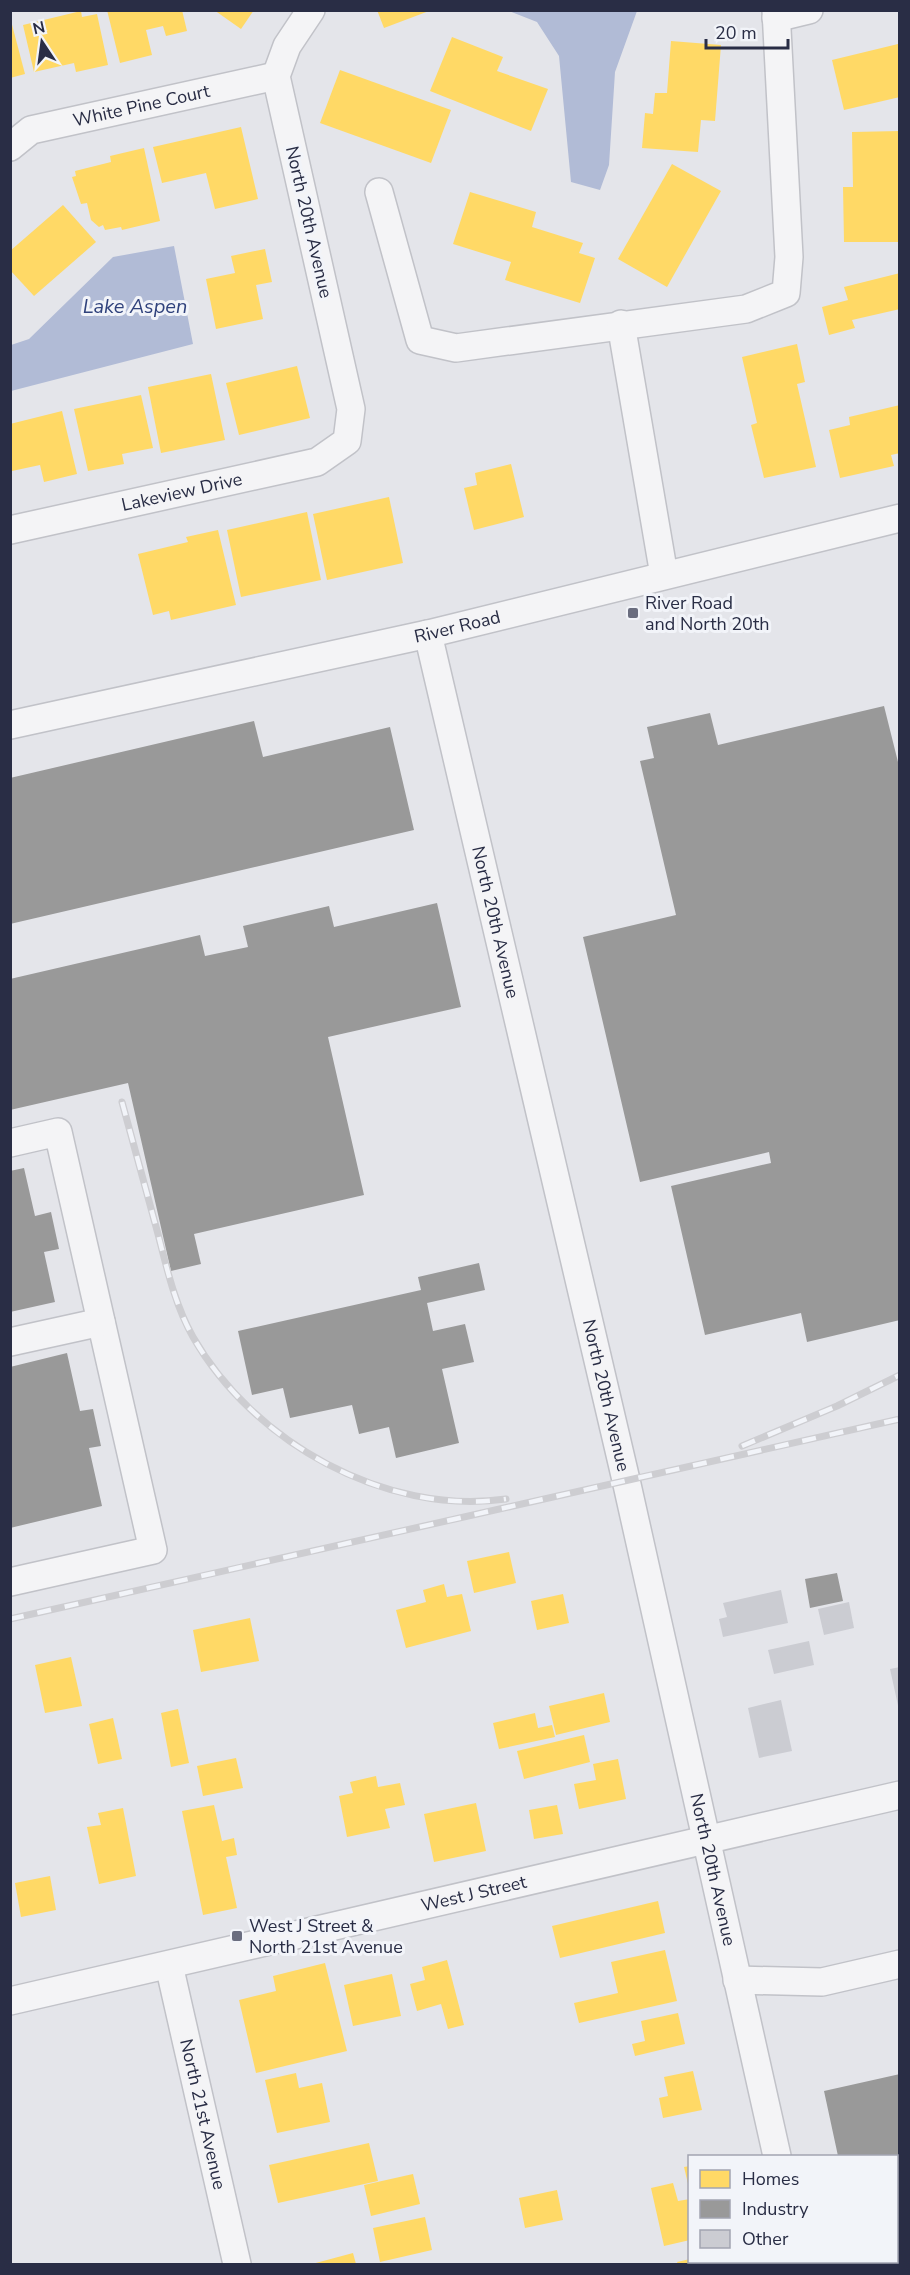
<svg xmlns="http://www.w3.org/2000/svg" width="910" height="2275" font-family="'Nunito Sans',sans-serif">
<style>
.water{fill:#b1bbd6}
.homes{fill:#ffd966}
.industry{fill:#999}
.building{fill:#cbccd2}
.lines{fill:none;stroke-linecap:round;stroke-linejoin:round}
.minor-casing{stroke:#c1c2c8;stroke-width:30}
.minor{stroke:#f4f4f6;stroke-width:27}
.rail-casing{stroke:#cdcdd1;stroke-width:7}
.rail{stroke:#f2f4f9;stroke-width:4.5;stroke-dasharray:14;stroke-linecap:butt}
.poi-dot{fill:#6a6d7f;stroke:#f2f4f9;stroke-width:2}
.labels{text-anchor:middle;dominant-baseline:central;stroke-width:6;stroke-linejoin:round;paint-order:stroke}
.street-label{font-size:18px;fill:#292d45;stroke:#f2f4f9}
.poi-label{font-size:18px;fill:#292d45;stroke:#f2f4f9;text-anchor:start}
.water-label{font-size:20px;font-style:italic;fill:#30427c;stroke:#f2f4f9}
</style>
<rect width="100%" height="100%" fill="#e4e5ea"/>
<g class="water">
<path d="M509 11H637L615 72 609 165 600 190 571 182 559 56 537 22Z"/>
<path d="M174 246 193 344 11 391V345L29 339 113 257Z"/>
</g>
<g class="homes">
<path d="M107 10H182L187 31 166 36 163 26 146 30 152 55 120 63Z"/>
<path d="M214 10H254L241 29Z"/>
<path d="M377 10H429V11L384 28Z"/>
<path d="M81 11 82 17 97 14 108 65 76 72 74 63 34 72 23 25Z"/>
<path d="M10 17 25 74 10 78Z"/>
<path d="M452 37 503 57 497 71 548 89 531 131 430 91Z"/>
<path d="M671 41 721 45 715 121 701 120 698 152 642 148 645 113 653 114 655 93H667Z"/>
<path d="M898 44 900 97 844 110 832 60Z"/>
<path d="M340 70 451 110 431 163 320 123Z"/>
<path d="M241 127 258 199 215 209 206 173 162 183 153 147Z"/>
<path d="M900 131V242H844L843 187H853L852 132Z"/>
<path d="M144 148 160 221 122 230 121 227 105 230 103 225 99 227 91 220 87 203 81 204 72 177 76 176 75 171 111 162 110 156Z"/>
<path d="M672 164 721 191 667 287 618 259Z"/>
<path d="M470 192 536 212 532 227 583 243 579 253 595 258 580 303 505 280 511 262 453 244Z"/>
<path d="M63 205 96 242 34 296 10 270V251Z"/>
<path d="M265 249 272 282 256 285 263 319 216 329 206 279 235 273 231 256Z"/>
<path d="M900 273V309L852 320 855 328 829 335 822 307 848 300 844 287Z"/>
<path d="M797 344 805 382 797 384 816 467 764 478 751 425 757 423 742 357Z"/>
<path d="M297 366 310 418 239 435 226 383Z"/>
<path d="M211 374 225 440 161 453 148 387Z"/>
<path d="M141 395 153 448 122 454 124 464 88 471 74 409Z"/>
<path d="M900 405V453L891 455 894 466 840 478 829 430 850 425 849 417Z"/>
<path d="M62 411 77 474 44 482 40 465 12 471 10 424Z"/>
<path d="M511 464 524 517 474 530 464 488 477 485 475 473Z"/>
<path d="M389 497 403 563 327 580 313 514Z"/>
<path d="M307 512 321 580 241 597 227 530Z"/>
<path d="M218 530 236 605 171 620 169 611 153 615 138 554 188 542 186 537Z"/>
<path d="M509 1552 516 1583 474 1593 467 1561Z"/>
<path d="M444 1584 447 1597 462 1594 471 1631 406 1648 396 1610 426 1602 423 1590Z"/>
<path d="M563 1594 569 1623 537 1630 531 1601Z"/>
<path d="M250 1618 259 1661 201 1672 193 1630Z"/>
<path d="M71 1657 82 1706 45 1713 35 1665Z"/>
<path d="M604 1693 610 1722 556 1735 549 1706Z"/>
<path d="M178 1709 189 1763 171 1767 161 1713Z"/>
<path d="M535 1713 538 1728 552 1725 555 1737 499 1749 493 1723Z"/>
<path d="M113 1718 122 1759 98 1764 89 1724Z"/>
<path d="M584 1735 590 1762 524 1779 517 1751Z"/>
<path d="M236 1758 243 1788 203 1796 197 1766Z"/>
<path d="M618 1759 626 1799 579 1809 574 1784 596 1780 593 1764Z"/>
<path d="M376 1776 378 1787 400 1783 405 1805 385 1809 390 1828 347 1837 339 1796 353 1793 350 1782Z"/>
<path d="M476 1803 486 1851 434 1862 424 1814Z"/>
<path d="M214 1805 222 1841 234 1838 237 1855 226 1857 237 1908 203 1915 182 1811Z"/>
<path d="M557 1805 563 1834 534 1839 529 1810Z"/>
<path d="M123 1808 136 1876 99 1884 87 1827 101 1825 98 1813Z"/>
<path d="M50 1876 56 1910 21 1917 15 1883Z"/>
<path d="M658 1901 665 1933 560 1958 552 1926Z"/>
<path d="M665 1950 677 2001 579 2023 574 2003 618 1993 611 1962Z"/>
<path d="M447 1960 464 2025 448 2029 441 2004 417 2011 410 1984 425 1980 422 1967Z"/>
<path d="M325 1963 347 2051 256 2073 239 2000 276 1991 273 1976Z"/>
<path d="M392 1974 401 2016 353 2026 344 1985Z"/>
<path d="M678 2013 685 2044 635 2056 632 2044 645 2041 641 2021Z"/>
<path d="M693 2071 702 2110 663 2118 659 2098 668 2096 664 2077Z"/>
<path d="M296 2073 299 2088 322 2083 330 2122 277 2133 265 2080Z"/>
<path d="M369 2143 378 2181 278 2203 269 2165Z"/>
<path d="M690 2166V2188H689L684 2167Z"/>
<path d="M413 2174 420 2204 371 2216 364 2185Z"/>
<path d="M673 2183 678 2201 690 2199V2240L664 2246 651 2188Z"/>
<path d="M557 2190 563 2220 525 2228 519 2198Z"/>
<path d="M425 2217 432 2250 380 2262 373 2228Z"/>
<path d="M353 2253 356 2264H312Z"/>
<path d="M690 2259V2262H737V2264H678L677 2262Z"/>
</g>
<g class="industry">
<path d="M884 706 900 770V1320L807 1342 801 1313 705 1335 671 1186 771 1163 769 1152 640 1182 583 937 676 915 640 761 654 758 647 727 710 713 718 745Z"/>
<path d="M254 721 263 757 390 727 414 830 10 924V778Z"/>
<path d="M437 903 461 1007 328 1037 364 1195 194 1234 201 1264 171 1271 128 1083 10 1110V979L200 935 205 956 248 947 243 926 329 906 334 927Z"/>
<path d="M24 1168 35 1216 51 1212 59 1249 44 1252 55 1302 10 1312V1171Z"/>
<path d="M479 1263 485 1290 427 1303 433 1331 465 1324 474 1362 442 1369 459 1443 396 1458 389 1427 359 1434 352 1405 290 1418 283 1388 252 1395 238 1331 421 1290 418 1277Z"/>
<path d="M67 1353 80 1411 93 1409 101 1446 89 1448 102 1506 10 1528V1367Z"/>
<path d="M837 1573 843 1601 810 1608 805 1579Z"/>
<path d="M900 2074V2264H863L862 2262H896V2156H838L824 2091Z"/>
</g>
<g class="building">
<path d="M781 1590 788 1623 723 1637 719 1619 727 1617 723 1603Z"/>
<path d="M849 1602 854 1628 824 1635 818 1609Z"/>
<path d="M809 1641 814 1665 774 1674 768 1650Z"/>
<path d="M900 1667V1710H899L890 1669Z"/>
<path d="M781 1700 792 1751 759 1758 748 1708Z"/>
</g>
<g class="lines">
<defs>
<g id="minor">
<path d="M776 18 809 10"/>
<path id="s1" d="M10 147 31 130 276 76"/>
<path d="M379 192 420 340 456 348 746 309 786 293 789 257 776 10"/>
<path d="M621 324 664 575"/>
<path id="s2" d="M10 530 317 462 347 441 351 409 276 76 287 46 311 10"/>
<path id="s3" d="M428 634 626 1480 777 2156"/>
<path id="s4" d="M10 725 428 634 900 518"/>
<path d="M10 1143 58 1132 153 1550 10 1582"/>
<path d="M10 1342 101 1322"/>
<path id="s5" d="M169 1965 237 2264"/>
<path d="M737 1980 822 1982 900 1964"/>
<path id="s6" d="M10 2001 900 1795"/>
<path d="M801 2262V2264"/>
</g>
</defs>
<use href="#minor" class="minor-casing"/>
<use href="#minor" class="minor"/>
<defs>
<g id="rail">
<path d="M122 1102C134 1146 146 1190 158 1234 167 1269 175 1305 193 1337 253 1442 385 1516 506 1499"/>
<path d="M742 1446 837 1406 900 1375"/>
<path d="M10 1619 900 1419"/>
</g>
</defs>
<use href="#rail" class="rail-casing"/>
<use href="#rail" class="rail"/>
</g>
<g class="poi-dot">
<rect x="627" y="607" width="12" height="12" rx="3"/>
<rect x="231" y="1930" width="12" height="12" rx="3"/>
</g>
<g class="labels">
<g class="street-label">
<text stroke="none"><textPath href="#s1" startOffset="140">White Pine Court</textPath></text>
<text transform="translate(309 222) rotate(77)">North 20th Avenue</text>
<text stroke="none"><textPath href="#s2" startOffset="176">Lakeview Drive</textPath></text>
<text stroke="none"><textPath href="#s4" startOffset="458">River Road</textPath></text>
<text stroke="none"><textPath href="#s3" startOffset="296">North 20th Avenue</textPath></text>
<text stroke="none"><textPath href="#s3" startOffset="782">North 20th Avenue</textPath></text>
<text stroke="none"><textPath href="#s3" startOffset="1268">North 20th Avenue</textPath></text>
<text stroke="none"><textPath href="#s6" startOffset="476">West J Street</textPath></text>
<text stroke="none"><textPath href="#s5" startOffset="153">North 21st Avenue</textPath></text>
</g>
<g class="poi-label">
<text x="645" y="603">River Road<tspan x="645" dy="21">and North 20th</tspan></text>
<text x="249" y="1926">West J Street &amp;<tspan x="249" dy="21">North 21st Avenue</tspan></text>
</g>
<g class="water-label">
<text x="135" y="306">Lake Aspen</text>
</g>
</g>
<rect width="910" height="2275" fill="none" stroke="#292d45" stroke-width="24"/>
<rect x="688" y="2155" width="210" height="108" fill="#f2f4f9" stroke="#a2a4b1" stroke-width="1.5"/>
<rect x="700" y="2170" width="30" height="18" fill="#ffd966" stroke="#a2a4b1" stroke-width="1.5"/>
<text x="742" y="2185" font-size="18" fill="#292d45">Homes</text>
<rect x="700" y="2200" width="30" height="18" fill="#999999" stroke="#a2a4b1" stroke-width="1.5"/>
<text x="742" y="2215" font-size="18" fill="#292d45">Industry</text>
<rect x="700" y="2230" width="30" height="18" fill="#cbccd2" stroke="#a2a4b1" stroke-width="1.5"/>
<text x="742" y="2245" font-size="18" fill="#292d45">Other</text>
<g transform="translate(42 42) rotate(347)" stroke="#f2f4f9" stroke-width="4.5" paint-order="stroke">
<path d="M0-4.5L10 22L0 15L-10 22Z" fill="#292d45"/>
<text y="-9" font-size="16" font-weight="bold" text-anchor="middle" fill="#292d45">N</text>
</g>
<path d="M706 39v9h82v-9" fill="none" stroke="#292d45" stroke-width="3"/>
<text x="715" y="39" font-size="18" fill="#292d45" stroke="#f2f4f9" stroke-width="4.5" paint-order="stroke">20 m</text>
</svg>
